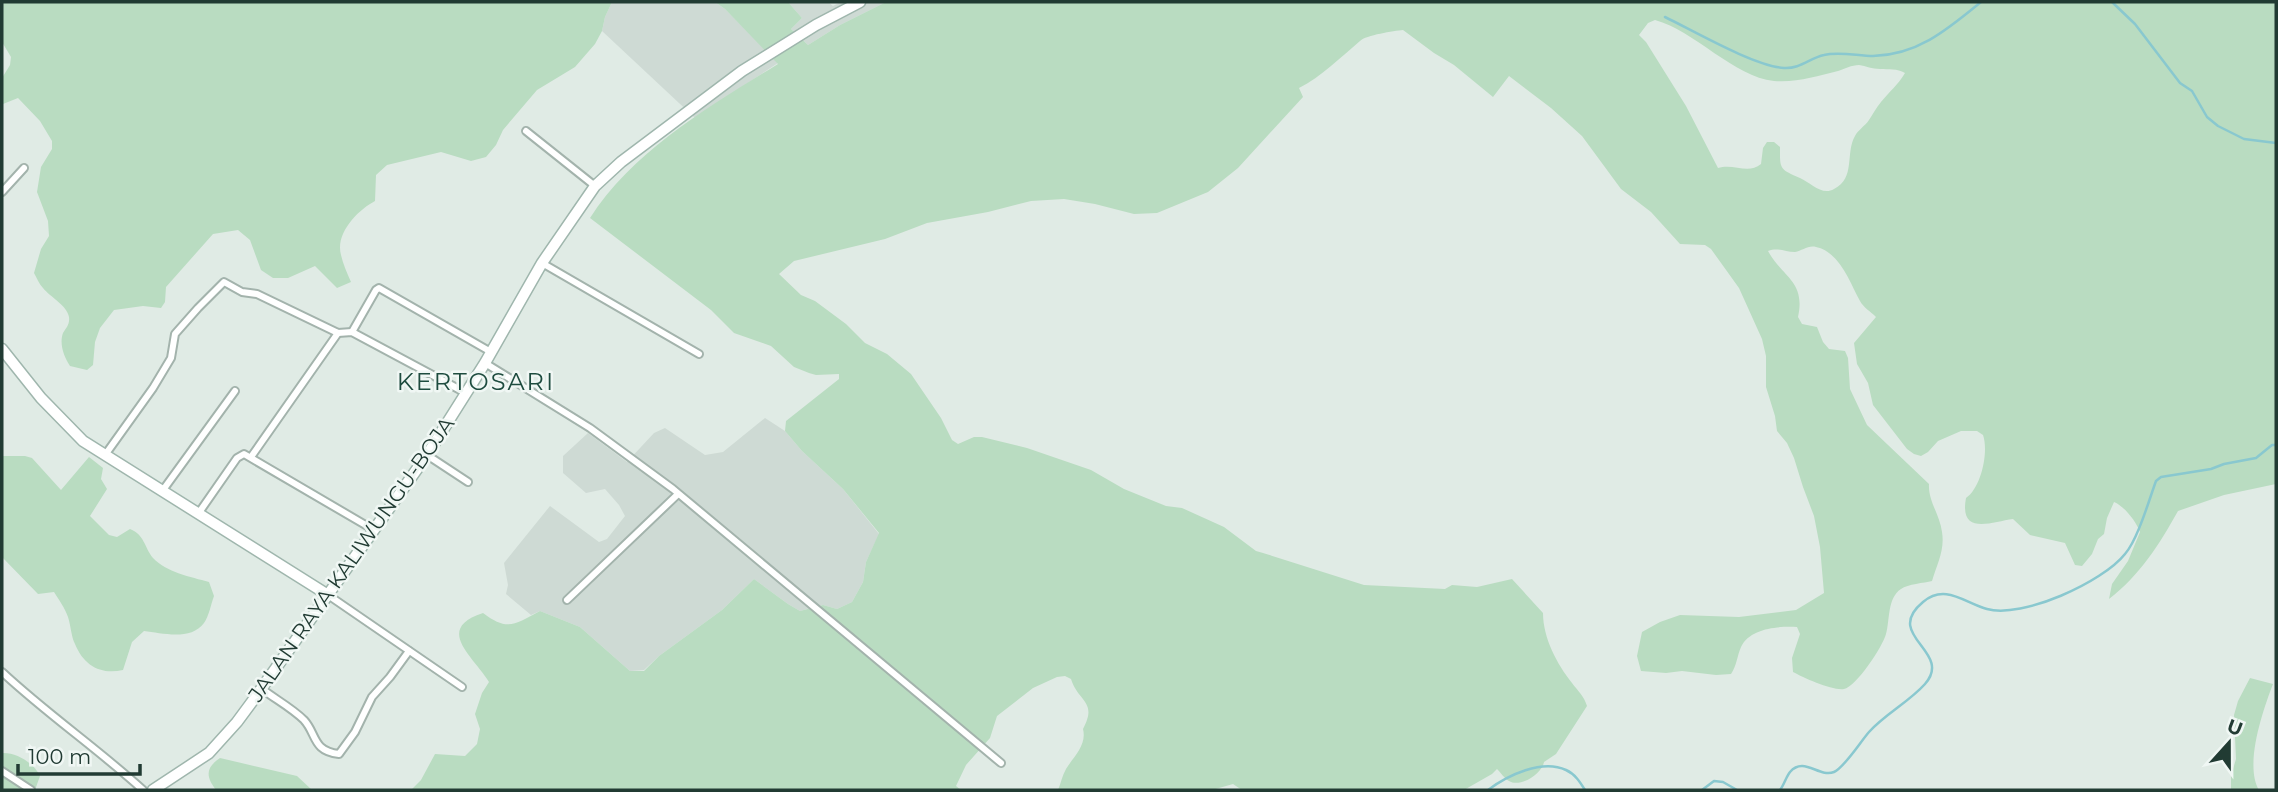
<svg xmlns="http://www.w3.org/2000/svg" width="2278" height="792" font-family="Montserrat,sans-serif">
<style>
.built{fill:#cedad4}
.green{fill:#b9dcc1;fill-rule:evenodd}
.lines{fill:none;stroke-linecap:round;stroke-linejoin:round}
.stream{stroke:#89c8cf;stroke-width:2.5}
.street-casing{stroke:#a3b3ac;stroke-width:10}
.secondary-casing{stroke:#9fb6ad;stroke-width:13}
.street{stroke:#fff;stroke-width:6}
.secondary{stroke:#fff;stroke-width:10}
.labels{text-anchor:middle;dominant-baseline:central;stroke-width:5;stroke-linejoin:round;paint-order:stroke}
.street-label{font-size:21px;fill:#213b33;stroke:#f0f7f4}
.quarter-label{font-size:24px;letter-spacing:2px;fill:#1e4c3f;stroke:#f0f7f4}
</style>
<rect width="100%" height="100%" fill="#e0ebe5"/>
<g class="built">
<path d="M612 2H715L725 9 778 63 695 118 602 31 605 17Z"/>
<path d="M788 2H828L833 6 841 2H886L840 25 808 45 791 29 802 18Z"/>
<path d="M765 418 785 431 802 451 843 489 879 534 866 562 863 582 852 602 837 609 823 605 800 611 788 604 754 579 722 610 659 656 644 670 630 671 580 627 540 611 531 615 506 594 508 585 504 563 550 506 599 542 607 539 625 516 619 505 605 489 586 493 563 473V456L588 433 627 462 654 433 665 428 705 455 723 452Z"/>
</g>
<g class="green">
<path d="M2 2H612L605 17 602 31 595 44 575 67 537 90 503 130 496 145 486 157 471 161 441 152 387 165 376 175 375 201C358 210 335 233 341 255 343 264 347 273 351 282L337 288 315 266 288 278H273L261 270 250 240 238 230 213 234 166 287 165 302 161 308 143 306 114 310 100 328 95 342 93 365 87 370 70 366C64 357 59 344 63 333 66 328 70 324 69 317 67 305 50 297 43 288 39 284 37 278 34 273L41 249 49 236 48 221 37 192 41 167 52 149V141L40 121 18 98 3 104 2 103V78L10 65 11 57 2 42Z"/>
<path d="M715 2H788L802 18 791 29 808 45 840 25 886 2H2276V484L2224 495 2178 511C2159 545 2140 575 2109 599L2112 584 2128 561 2140 532C2136 521 2124 506 2114 502L2107 518 2104 534 2098 539 2092 554 2082 566 2075 565 2065 543 2030 535 2013 519C1991 522 1959 536 1966 498 1981 488 1989 452 1983 435L1977 431H1961L1938 441 1928 452 1921 456 1914 454 1907 449 1873 405 1868 383 1857 364 1854 343 1876 317C1871 312 1863 307 1860 301 1850 283 1840 252 1816 247 1808 245 1802 251 1795 252 1785 252 1778 247 1768 251 1782 277 1806 281 1798 317L1802 324 1817 327 1823 342 1829 349 1845 351 1848 358 1850 389 1867 425 1929 484C1928 501 1940 515 1942 532 1945 550 1937 564 1932 581 1924 583 1908 584 1901 589 1887 598 1890 621 1886 634 1883 646 1856 687 1844 689 1833 691 1804 678 1793 672L1792 658 1800 634 1797 627C1778 626 1750 628 1741 647 1737 656 1737 665 1731 674L1716 675 1682 671 1666 673 1641 671 1637 656 1642 632 1660 622 1680 615 1739 617 1796 610 1824 593 1820 547 1814 516 1803 487 1794 458 1787 443 1777 431 1775 416 1766 387V356L1762 339 1739 288 1711 249 1705 245 1680 244 1651 212 1621 189 1582 136 1551 108 1509 76 1493 97 1454 65 1434 53 1403 30C1394 31 1366 35 1360 41 1342 56 1321 77 1299 88L1303 97 1238 168 1208 192 1157 213 1134 214 1095 204 1064 199 1031 201 988 212 927 223 885 239 794 261 779 274 801 295 815 301 846 324 865 343 887 354 911 374 941 418 952 440 958 444 974 437H982L1027 448 1091 470 1124 489 1166 506 1182 508 1224 527 1256 551 1263 553 1364 585 1445 589 1452 585 1477 587 1512 579 1543 613C1543 638 1557 664 1572 683 1578 691 1584 696 1587 706L1556 754 1544 762C1542 774 1520 788 1509 781 1505 779 1500 772 1497 769L1492 774 1464 790H1242L1233 784 1212 790H1058C1061 783 1062 776 1066 769 1074 756 1087 745 1083 729 1098 701 1078 702 1071 679L1065 676 1057 677 1033 688 997 716 990 738 966 765 956 786 961 790H411L421 780 435 754 465 756 477 744 480 729 475 714 482 693 489 682C473 656 434 629 483 613 508 632 515 624 540 611L580 627 630 671H644L659 656 722 610 754 579 788 604 800 611 823 605 837 609 852 602 863 582 866 562 879 533 843 489 802 451 785 431 786 421 839 379V374L816 375 809 373 794 367 771 346 734 333 711 310 590 218C634 150 710 106 778 64L725 9ZM1655 20C1695 31 1734 77 1774 81 1796 83 1817 76 1838 71 1844 69 1852 65 1859 65 1866 66 1872 69 1880 69 1889 70 1897 68 1905 73 1898 85 1889 92 1881 102 1876 108 1873 114 1869 120 1865 126 1858 130 1855 136 1845 153 1856 178 1834 189 1822 196 1811 183 1800 178 1779 169 1780 169 1780 147L1774 142H1767L1763 148 1761 164C1748 175 1734 163 1718 168L1686 106 1646 42 1639 35 1648 23Z"/>
<path d="M2 456H25L32 458 61 490 89 457 103 468 101 479 107 489 90 516 109 535 117 537 130 529C145 535 144 547 153 558 166 572 191 577 209 582L214 596C211 604 209 616 204 623 191 641 162 633 144 631L132 642 123 670C101 675 84 666 75 644 71 636 71 626 68 617 65 608 59 600 54 592L38 594 2 557Z"/>
<path d="M2250 678 2273 684C2263 710 2244 765 2259 790H2231V776L2236 759 2234 715 2238 701Z"/>
<path d="M2 753C16 752 34 763 40 776L35 790H2Z"/>
<path d="M220 758 297 776 312 790H216C206 777 205 768 220 758Z"/>
</g>
<g class="lines">
<g class="stream">
<path d="M2112 2 2135 24 2180 83 2192 91 2207 117 2218 126 2244 139 2276 143"/>
<path d="M1665 17C1694 31 1754 66 1784 68 1800 69 1810 58 1824 55 1839 51 1858 56 1873 56 1918 55 1948 29 1981 2"/>
<path d="M1488 790C1508 775 1542 759 1566 770 1575 774 1580 782 1585 790"/>
<path d="M1702 790 1714 781 1723 782 1737 790"/>
<path d="M1780 790C1784 785 1786 777 1790 772 1804 756 1819 778 1834 772 1844 768 1861 741 1869 732 1885 714 1909 702 1925 684 1954 651 1882 636 1923 602 1945 583 1965 603 1987 609 2022 619 2103 582 2125 554 2138 539 2149 500 2156 481L2161 477 2211 469 2224 464 2256 458 2272 445H2276"/>
</g>
<defs>
<g id="street">
<path d="M526 131 595 186"/>
<path d="M2 192 24 168"/>
<path d="M542 263 699 354"/>
<path d="M352 332 376 290 379 288 491 352"/>
<path d="M485 363 590 428 673 489 1001 763"/>
<path d="M105 455 153 388 171 358 175 334 198 308 224 282 242 292 257 294 338 333 352 332 466 393"/>
<path d="M427 455 468 482"/>
<path d="M251 457 338 333"/>
<path d="M163 490 235 391"/>
<path d="M198 514 237 458 244 454 374 530"/>
<path d="M328 595 462 687"/>
<path d="M567 600 677 495"/>
<path d="M2 672C47 714 98 749 143 790"/>
<path d="M262 689C275 699 292 708 304 720 317 734 312 751 339 754L355 732 372 697 390 677 409 651"/>
<path d="M2 771 31 790"/>
</g>
<g id="secondary">
<path d="M2 349 41 398 83 441 328 595"/>
<path d="M153 790 209 753 237 722 254 699 427 455 485 363 542 263 595 186 621 162 742 71 816 25 860 2"/>
</g>
</defs>
<use href="#street" class="street-casing"/>
<use href="#secondary" class="secondary-casing"/>
<use href="#street" class="street"/>
<use href="#secondary" class="secondary"/>
</g>
<g class="labels">
<g class="street-label">
<text transform="translate(351 559) rotate(-55)">JALAN RAYA KALIWUNGU-BOJA</text>
</g>
<g class="quarter-label">
<text x="476" y="381">KERTOSARI</text>
</g>
</g>
<rect width="2278" height="792" fill="none" stroke="#213b33" stroke-width="7"/>
<g transform="translate(2229 743) rotate(21)" stroke="#f0f7f4" stroke-width="5" paint-order="stroke">
<path d="M0-5L12 26L0 18L-12 26Z" fill="#213b33"/>
<text y="-10" font-size="19" font-weight="bold" text-anchor="middle" fill="#213b33">U</text>
</g>
<path d="M18 764v10h122v-10" fill="none" stroke="#213b33" stroke-width="3.5"/>
<text x="28" y="764" font-size="21" fill="#213b33" stroke="#f0f7f4" stroke-width="5" paint-order="stroke">100 m</text>
</svg>
